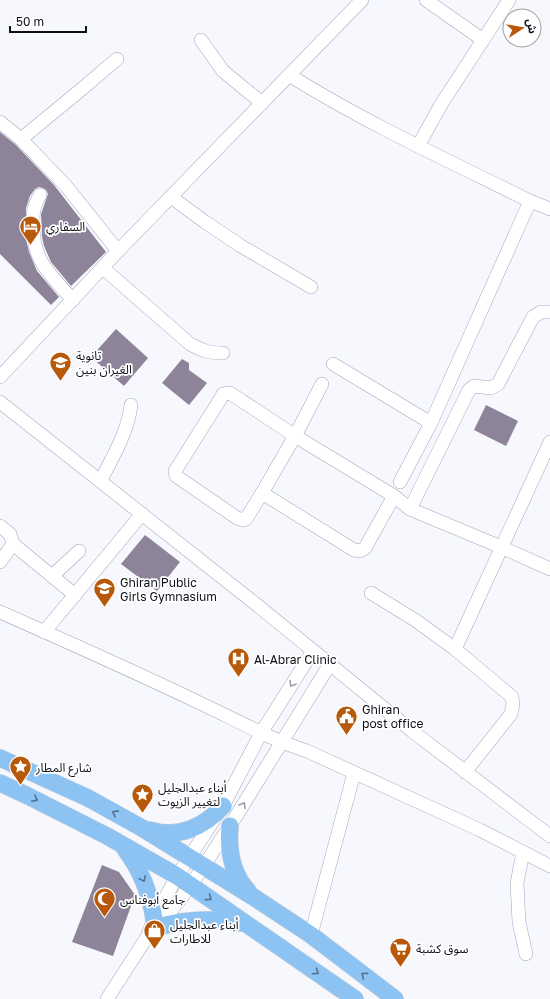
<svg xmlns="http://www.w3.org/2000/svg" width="550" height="999" font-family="'Golos Text','Noto Sans Arabic',sans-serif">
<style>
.building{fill:#8d849a}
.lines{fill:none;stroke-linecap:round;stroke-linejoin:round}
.minor-casing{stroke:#a0a5bd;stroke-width:14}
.major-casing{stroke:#d4d4d5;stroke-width:18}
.minor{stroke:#fff;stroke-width:13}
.major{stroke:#8dc3f3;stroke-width:17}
.oneway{stroke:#9f9fa3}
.oneway2{stroke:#547290}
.labels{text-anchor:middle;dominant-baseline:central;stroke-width:3.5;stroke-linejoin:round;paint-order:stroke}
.poi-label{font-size:12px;fill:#0e1018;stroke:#fff;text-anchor:start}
</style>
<rect width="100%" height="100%" fill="#f7f8fd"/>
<g class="building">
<path d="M0 132 16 145 54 185 106 252 71 286 51 262 44 246 42 237 41 214 48 194 46 190 43 188 39 187 35 189 30 196 26 208V239L29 252 37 271 59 297 51 305 0 254Z"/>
<path d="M116 329 148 358 124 386 91 357Z"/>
<path d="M182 359 189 363V370L207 383 189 405 162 383Z"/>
<path d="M486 405 518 421 506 446 474 430Z"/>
<path d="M145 535 180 562 157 591 121 564Z"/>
<path d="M102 865 119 872 135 895 113 956 72 942Z"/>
</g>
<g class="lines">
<defs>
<g id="minor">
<path d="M426 0 483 40"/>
<path d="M201 40 223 71 262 103"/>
<path d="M289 75C366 123 449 161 530 201L550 209"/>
<path d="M0 122 21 139 66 186 118 251"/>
<path d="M21 139 83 88 117 59"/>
<path d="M418 146 442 103 509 0"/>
<path d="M40 195C33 208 33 211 33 225 33 262 50 274 73 300"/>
<path d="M171 197 205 222 241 246 311 287"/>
<path d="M103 268 190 344C203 351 209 353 223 353"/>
<path d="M333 364 431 423 400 482"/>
<path d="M0 377 118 251 362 0"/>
<path d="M322 384 295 436 262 493 246 519 243 520 237 518 176 476 175 471 221 398 223 394 230 393 295 436 394 496 410 509 501 547 550 569"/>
<path d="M0 402 257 605 412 731 550 836"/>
<path d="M431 423 530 201"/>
<path d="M101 480C113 456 128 432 131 405"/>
<path d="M262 493 354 550 360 551 365 548 394 496"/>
<path d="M410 509 469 390 474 386 491 388 498 384 533 317 541 312H550"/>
<path d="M0 526 10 534 13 544 0 562"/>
<path d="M13 544 75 595"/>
<path d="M52 576 79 551"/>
<path d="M371 593 415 620 455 649 512 697 513 704 511 714 465 772"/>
<path d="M0 612C68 642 135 672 202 704 238 721 270 739 307 751L480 830 550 866"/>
<path d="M44 632 142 514"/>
<path d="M455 649 550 442"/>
<path d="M523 852 517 883 519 922 526 954"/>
<path d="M156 930 191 885 230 826 330 664"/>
<path d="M311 935 354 773"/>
<path d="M107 999 147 937 154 919 177 876 223 806 261 733 313 651"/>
</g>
<g id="major">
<path d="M0 758 88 798 142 828 255 898 311 935 395 999"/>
<path d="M0 783 26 795 107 836 177 876 355 999"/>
<path d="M230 826C228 849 231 873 248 891"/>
<path d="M150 830C178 839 204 827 223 806"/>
<path d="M125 849C141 870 150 893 154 919"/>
<path d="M158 927C186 919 213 918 241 923"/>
</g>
</defs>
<use href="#minor" class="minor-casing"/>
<use href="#major" class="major-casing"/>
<use href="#minor" class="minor"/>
<use href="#major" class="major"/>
</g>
<defs><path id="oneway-chevron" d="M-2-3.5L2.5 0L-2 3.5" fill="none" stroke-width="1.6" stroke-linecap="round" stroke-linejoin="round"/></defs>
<g class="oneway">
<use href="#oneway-chevron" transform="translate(292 684) rotate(122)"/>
<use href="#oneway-chevron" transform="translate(243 805) rotate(-59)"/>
</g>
<g class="oneway2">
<use href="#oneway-chevron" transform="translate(35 799) rotate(27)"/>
<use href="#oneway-chevron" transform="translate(115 813) rotate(-152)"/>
<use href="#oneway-chevron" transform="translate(143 879) rotate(66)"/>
<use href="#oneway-chevron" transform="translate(209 898) rotate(36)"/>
<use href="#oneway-chevron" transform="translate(316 972) rotate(34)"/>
<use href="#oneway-chevron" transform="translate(364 975) rotate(-143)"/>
</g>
<defs>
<symbol id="hotel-pin" viewBox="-11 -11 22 30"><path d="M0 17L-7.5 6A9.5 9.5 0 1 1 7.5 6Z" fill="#b75909" stroke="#fff"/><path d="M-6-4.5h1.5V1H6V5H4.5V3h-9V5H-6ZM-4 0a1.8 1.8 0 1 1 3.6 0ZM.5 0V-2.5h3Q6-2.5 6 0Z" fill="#fff"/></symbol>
<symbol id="school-pin" viewBox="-11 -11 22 30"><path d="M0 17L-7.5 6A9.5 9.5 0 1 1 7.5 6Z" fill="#b75909" stroke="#fff"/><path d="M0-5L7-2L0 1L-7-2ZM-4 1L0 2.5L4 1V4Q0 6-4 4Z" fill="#fff"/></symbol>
<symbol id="hospital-pin" viewBox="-11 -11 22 30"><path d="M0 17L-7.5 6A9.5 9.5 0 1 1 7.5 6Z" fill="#b75909" stroke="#fff"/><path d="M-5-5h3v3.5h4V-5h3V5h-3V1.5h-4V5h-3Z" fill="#fff"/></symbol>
<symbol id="civic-pin" viewBox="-11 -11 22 30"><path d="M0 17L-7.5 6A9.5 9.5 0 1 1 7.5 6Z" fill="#b75909" stroke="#fff"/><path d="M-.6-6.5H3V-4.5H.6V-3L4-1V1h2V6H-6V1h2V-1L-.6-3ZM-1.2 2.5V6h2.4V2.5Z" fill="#fff"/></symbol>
<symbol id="sight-pin" viewBox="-11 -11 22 30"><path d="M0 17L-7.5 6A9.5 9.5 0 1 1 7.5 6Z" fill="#b75909" stroke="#fff"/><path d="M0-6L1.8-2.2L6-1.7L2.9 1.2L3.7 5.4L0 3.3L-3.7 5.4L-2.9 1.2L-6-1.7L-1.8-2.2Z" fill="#fff"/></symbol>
<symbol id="mosque-pin" viewBox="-11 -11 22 30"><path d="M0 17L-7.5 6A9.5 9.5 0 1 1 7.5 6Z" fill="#b75909" stroke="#fff"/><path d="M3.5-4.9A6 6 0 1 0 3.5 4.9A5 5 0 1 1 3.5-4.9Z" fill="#fff"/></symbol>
<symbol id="shop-pin" viewBox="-11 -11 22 30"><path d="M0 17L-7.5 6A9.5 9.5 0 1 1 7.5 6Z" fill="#b75909" stroke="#fff"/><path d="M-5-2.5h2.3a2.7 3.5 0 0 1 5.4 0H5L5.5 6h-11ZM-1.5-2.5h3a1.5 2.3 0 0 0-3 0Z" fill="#fff"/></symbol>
<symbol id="supermarket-pin" viewBox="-11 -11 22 30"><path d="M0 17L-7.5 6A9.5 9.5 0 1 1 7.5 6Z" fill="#b75909" stroke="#fff"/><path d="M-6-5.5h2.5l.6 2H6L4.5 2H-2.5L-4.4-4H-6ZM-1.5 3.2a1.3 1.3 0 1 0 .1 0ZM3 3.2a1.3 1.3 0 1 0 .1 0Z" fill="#fff"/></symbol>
</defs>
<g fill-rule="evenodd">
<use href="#hotel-pin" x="18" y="214" width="25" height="34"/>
<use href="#school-pin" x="48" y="350" width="25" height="34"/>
<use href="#school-pin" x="92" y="576" width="25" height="34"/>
<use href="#hospital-pin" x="226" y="646" width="25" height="34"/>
<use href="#civic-pin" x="334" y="704" width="25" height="34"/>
<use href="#sight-pin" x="8" y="754" width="25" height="34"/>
<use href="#sight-pin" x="130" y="782" width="25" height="34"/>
<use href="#mosque-pin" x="92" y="886" width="25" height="34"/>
<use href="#shop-pin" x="142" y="918" width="25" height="34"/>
<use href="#supermarket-pin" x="388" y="936" width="25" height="34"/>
</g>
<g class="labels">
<g class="poi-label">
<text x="46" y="226">السفاري</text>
<text x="76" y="355">تانوية<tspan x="76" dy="14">الغيران بنين</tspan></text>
<text x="120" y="582">Ghiran Public<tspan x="120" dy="14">Girls Gymnasium</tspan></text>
<text x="254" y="659">Al-Abrar Clinic</text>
<text x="362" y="709">Ghiran<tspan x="362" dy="14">post office</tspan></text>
<text x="36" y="767">شارع المطار</text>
<text x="158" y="787">أبناء عبدالجليل<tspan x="158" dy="14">لتغيير الزيوت</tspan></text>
<text x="120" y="899">جامع أبوفناس</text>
<text x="170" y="924">أبناء عبدالجليل<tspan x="170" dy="14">للاطارات</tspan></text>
<text x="416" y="948">سوق كشبة</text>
</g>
</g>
<g transform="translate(522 28) rotate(78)"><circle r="19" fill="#ffffff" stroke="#9f9fa3"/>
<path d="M0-3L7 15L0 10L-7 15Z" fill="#b75909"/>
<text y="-6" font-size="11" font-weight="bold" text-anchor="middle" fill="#0e1018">ش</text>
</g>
<path d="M10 26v6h76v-6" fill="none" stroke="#0e1018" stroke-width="2"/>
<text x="16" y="26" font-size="12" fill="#0e1018" stroke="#ffffff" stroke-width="3" paint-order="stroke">50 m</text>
</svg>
